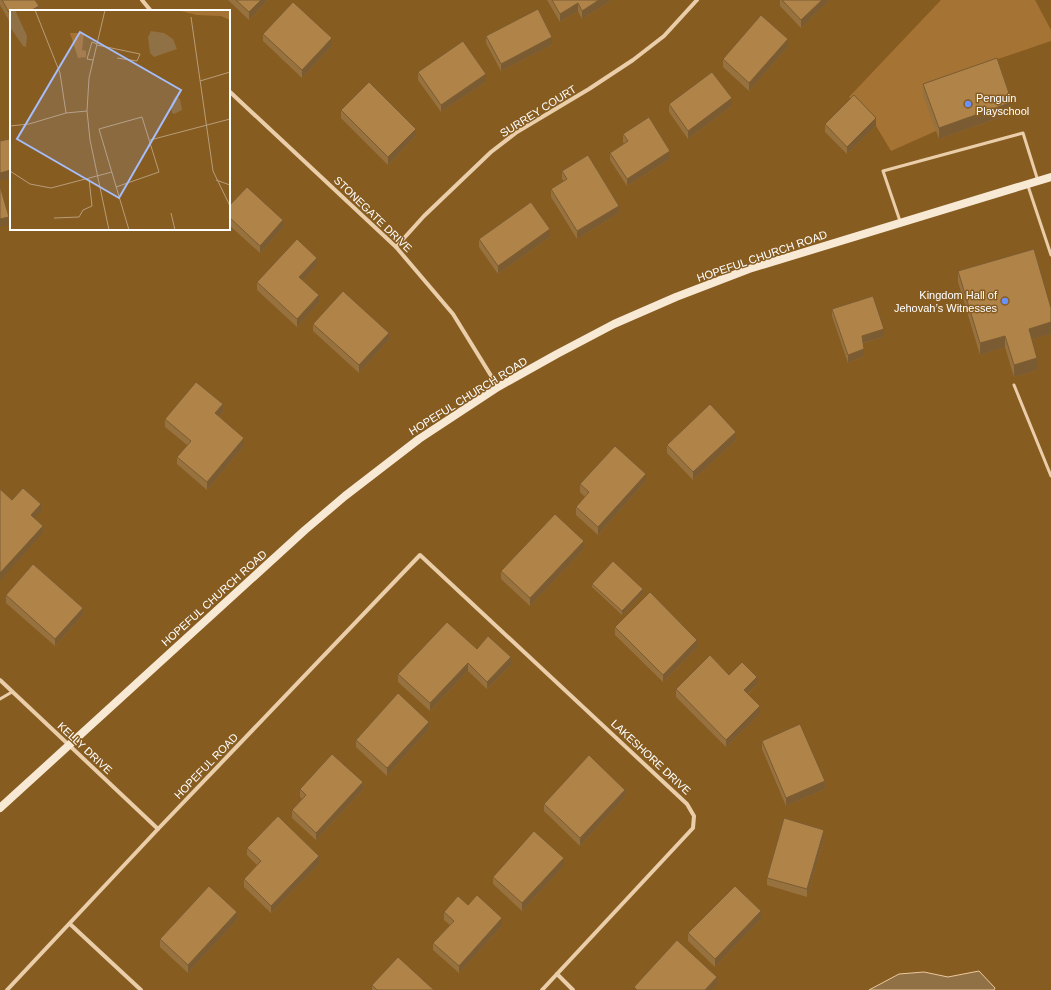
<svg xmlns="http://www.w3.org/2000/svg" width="1051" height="990" font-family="Arial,sans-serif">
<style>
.green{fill:#a57333}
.water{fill:#907145;stroke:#ecc89d}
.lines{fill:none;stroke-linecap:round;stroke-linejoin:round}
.lane{stroke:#eaceaa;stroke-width:3}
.street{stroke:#eaceaa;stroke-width:4}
.secondary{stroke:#f8e9d5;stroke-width:8}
.wall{fill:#97713e}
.shaded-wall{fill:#7b5c32}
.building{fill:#b08348;stroke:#7b5c32}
.poi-dot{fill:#6a91f8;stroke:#875c20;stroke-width:1.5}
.labels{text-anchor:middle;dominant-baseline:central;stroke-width:3;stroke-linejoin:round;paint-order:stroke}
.poi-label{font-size:11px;fill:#fff;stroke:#875c20;text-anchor:start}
.street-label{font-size:11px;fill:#fff;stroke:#875c20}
.inset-road{fill:none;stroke:#b79d79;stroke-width:1}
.view{fill:#a6bdfb;fill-opacity:0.15;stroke:#a6bdfb;stroke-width:2}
.inset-edge{fill:none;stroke:#fff;stroke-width:2}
</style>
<rect width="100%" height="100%" fill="#875c20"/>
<path class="green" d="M941 0H1035L1051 30V41L995 60 936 131 891 151 876 126 849 97Z"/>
<path class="water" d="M979 971 995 988 994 990H869L899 974 924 972 948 977Z"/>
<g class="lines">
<g class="lane">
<path d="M1028 186 1051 255"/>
<path d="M900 221 883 171 1023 133 1038 181"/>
<path d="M1014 385 1051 476"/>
<path d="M0 699 12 692"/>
</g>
<g class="street">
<path d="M142 0 151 11"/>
<path d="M229 91 396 247 453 314 498 387"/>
<path d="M396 247 424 216 491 152 517 132 589 89 633 60 664 36 697 0"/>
<path d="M0 680 158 829"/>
<path d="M70 924 141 990"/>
<path d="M557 974 573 990"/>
<path d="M7 990 158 829 420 555 687 804 694 816 693 828 542 990"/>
</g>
<path class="secondary" d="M0 808 305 530 345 496 419 439 498 387 557 354 614 324 676 297 749 269 1051 177"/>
</g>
<g class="wall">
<path d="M0 0H35L39 11H11V24L0 5Z"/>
<path d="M228 0H268L249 20Z"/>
<path d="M547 0H609V2L582 19 578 11 560 22Z"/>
<path d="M780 0H830L801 28 780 6Z"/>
<path d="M263 34 332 46 302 78 263 41Z"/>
<path d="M486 36 552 45 501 71 486 43Z"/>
<path d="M788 47 749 91 723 67V59Z"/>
<path d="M418 72 486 82 441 112 418 80Z"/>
<path d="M923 84 1012 113 939 139 923 95Z"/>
<path d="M669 104 732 106 688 139 669 112Z"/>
<path d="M341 110 416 136 388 165 341 118Z"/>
<path d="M825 124 876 126 847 154 825 132Z"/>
<path d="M623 134 670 159 627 186 610 160V153L624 144 623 142Z"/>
<path d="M562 171 619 213 577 239 551 197V189L564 181 562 179Z"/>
<path d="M229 206 283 228 260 253 229 225Z"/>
<path d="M550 237 498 274 479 247V239Z"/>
<path d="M317 265 303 280 319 303 297 327 257 290V282Z"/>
<path d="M958 271 1051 308V334L1032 339 1037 370 1014 377 1005 347 980 355 958 282Z"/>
<path d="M832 309 884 337 863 343 864 356 848 363 832 316Z"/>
<path d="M313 324 389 340 359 373 313 331Z"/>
<path d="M223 412 219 416 244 446 207 490 177 464V457L187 445 165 427V419Z"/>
<path d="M736 440 693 480 667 453V445Z"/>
<path d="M646 481 598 535 576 515V507L585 497 580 492V484Z"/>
<path d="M584 549 530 606 501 579V571Z"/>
<path d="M592 584 643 593 622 615 592 587Z"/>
<path d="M6 595 83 615 55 646 6 603Z"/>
<path d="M615 627 697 648 663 682 615 635Z"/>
<path d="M477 649 511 665 487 689 468 671 430 711 398 682V674Z"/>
<path d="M729 675 757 685 748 694 760 714 726 747 676 697V689Z"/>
<path d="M429 729 387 776 356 747V740Z"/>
<path d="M762 741 825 789 786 806 762 749Z"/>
<path d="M300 789 363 790 316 840 292 818V810L302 799 300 797Z"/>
<path d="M625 797 580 846 544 811V804Z"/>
<path d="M824 838 807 897 767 885V878Z"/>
<path d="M247 848 319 864 271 913 244 887V879L257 865 247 855Z"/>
<path d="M564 866 522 911 493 884V877Z"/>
<path d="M468 905 502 926 459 973 433 950V943L450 925 444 920V912Z"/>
<path d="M761 919 715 967 688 941V933Z"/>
<path d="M237 920 188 973 160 947V939Z"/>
<path d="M372 985 434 990H372Z"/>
</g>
<g class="shaded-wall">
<path d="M261 0H268L249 20V12Z"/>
<path d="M599 0H609V2L582 19V11Z"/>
<path d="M822 0H830L801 28V20Z"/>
<path d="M578 3V11L560 22V14Z"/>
<path d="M39 6V11H30Z"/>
<path d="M552 37V45L501 71V64Z"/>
<path d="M332 38V46L302 78V70Z"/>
<path d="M788 39V47L749 91V83Z"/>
<path d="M486 74V82L441 112V105Z"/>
<path d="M732 98V106L688 139V131Z"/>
<path d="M1012 102V113L939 139V128Z"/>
<path d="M876 118V126L847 154V147Z"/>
<path d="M416 129V136L388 165V157Z"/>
<path d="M670 151V159L627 186V179Z"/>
<path d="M231 166V174L229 176V168Z"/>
<path d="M11 170V178L0 181V173Z"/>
<path d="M619 206V213L577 239V231Z"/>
<path d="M9 217V225L0 227V219Z"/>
<path d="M283 220V228L260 253V246Z"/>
<path d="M550 229V237L498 274V266Z"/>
<path d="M317 258V265L299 285V277Z"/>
<path d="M319 295V303L297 327V319Z"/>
<path d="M1051 322V334L1029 340V329Z"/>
<path d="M884 329V337L862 343V336Z"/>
<path d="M389 333V340L359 373V365Z"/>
<path d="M1005 336V347L980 355V343Z"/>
<path d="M864 349V356L848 363V355Z"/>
<path d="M1037 358V370L1014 377V365Z"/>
<path d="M223 404V412L215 421V413Z"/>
<path d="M736 432V440L693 480V472Z"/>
<path d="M244 438V446L207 490V482Z"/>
<path d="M646 474V481L598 535V527Z"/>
<path d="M41 504V511L31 522V515Z"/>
<path d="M43 526V533L0 581V573Z"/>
<path d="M584 541V549L530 606V598Z"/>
<path d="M643 589V593L622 615V611Z"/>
<path d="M83 608V615L55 646V639Z"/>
<path d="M697 640V648L663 682V675Z"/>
<path d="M511 657V665L487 689V682Z"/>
<path d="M468 663V671L430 711V703Z"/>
<path d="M757 677V685L744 697V690Z"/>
<path d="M760 706V714L726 747V740Z"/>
<path d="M429 722V729L387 776V768Z"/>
<path d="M825 781V789L786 806V798Z"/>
<path d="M363 782V790L316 840V833Z"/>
<path d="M625 790V797L580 846V838Z"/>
<path d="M824 830V838L807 897V889Z"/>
<path d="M319 856V864L271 913V906Z"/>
<path d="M564 858V866L522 911V903Z"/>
<path d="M761 911V919L715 967V959Z"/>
<path d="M237 912V920L188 973V965Z"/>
<path d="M502 918V926L459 973V966Z"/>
<path d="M717 977V985L712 990H705Z"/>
</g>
<g class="building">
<path d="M2 0H35L39 6 30 11H11V16Z"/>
<path d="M236 0H261L249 12Z"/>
<path d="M552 0H599L582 11 578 3 560 14Z"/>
<path d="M782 0H822L801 20Z"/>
<path d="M293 2 332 38 302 70 263 34Z"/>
<path d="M73 8 75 11H69Z"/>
<path d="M538 9 552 37 501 64 486 36Z"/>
<path d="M761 15 788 39 749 83 723 59Z"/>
<path d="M463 41 486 74 441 105 418 72Z"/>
<path d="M997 58 1012 102 939 128 923 84Z"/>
<path d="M712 72 732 98 688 131 669 104Z"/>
<path d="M369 82 416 129 388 157 341 110Z"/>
<path d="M854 95 876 118 847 147 825 124Z"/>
<path d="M649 117 670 151 627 179 610 153 628 141 623 134Z"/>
<path d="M10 139 11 142V170L0 173V141Z"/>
<path d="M588 155 619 206 577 231 551 189 567 179 562 171Z"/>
<path d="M0 186 9 217 0 219Z"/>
<path d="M247 187 283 220 260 246 229 217V206Z"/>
<path d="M531 202 550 229 498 266 479 239Z"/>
<path d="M297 239 317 258 299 277 319 295 297 319 257 282Z"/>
<path d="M1034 249 1051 308V322L1029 329 1037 358 1014 365 1005 336 980 343 958 271Z"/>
<path d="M343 291 389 333 359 365 313 324Z"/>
<path d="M873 296 884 329 862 336 864 349 848 355 832 309Z"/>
<path d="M196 382 223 404 215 413 244 438 207 482 177 457 191 441 165 419Z"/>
<path d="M710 404 736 432 693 472 667 445Z"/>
<path d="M615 446 646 474 598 527 576 507 589 492 580 484Z"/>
<path d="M23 488 41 504 31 515 43 526 0 573V489L12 500Z"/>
<path d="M555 514 584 541 530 598 501 571Z"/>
<path d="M613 561 643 589 622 611 592 584Z"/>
<path d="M33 564 83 608 55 639 6 595Z"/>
<path d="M650 592 697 640 663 675 615 627Z"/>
<path d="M447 622 477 649 488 636 511 657 487 682 468 663 430 703 398 674Z"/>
<path d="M710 655 729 675 742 662 757 677 744 690 760 706 726 740 676 689Z"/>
<path d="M398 693 429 722 387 768 356 740Z"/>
<path d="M800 724 825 781 786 798 762 741Z"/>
<path d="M332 754 363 782 316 833 292 810 306 795 300 789Z"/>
<path d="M589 755 625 790 580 838 544 804Z"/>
<path d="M278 816 319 856 271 906 244 879 261 861 247 848Z"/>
<path d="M784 818 824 830 807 889 767 878Z"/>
<path d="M534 831 564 858 522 903 493 877Z"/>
<path d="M209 886 237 912 188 965 160 939Z"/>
<path d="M735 886 761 911 715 959 688 933Z"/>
<path d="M477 895 502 918 459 966 433 943 454 921 444 912 458 896 468 905Z"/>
<path d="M677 940 717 977 705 990H637L634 987Z"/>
<path d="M398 957 434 990H377L372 985Z"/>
</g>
<g class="poi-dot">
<circle cx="968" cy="104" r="4"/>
<circle cx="1005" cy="301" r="4"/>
</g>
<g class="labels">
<g class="poi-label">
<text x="976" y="98">Penguin<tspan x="976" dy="13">Playschool</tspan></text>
<text x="997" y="295" text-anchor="end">Kingdom Hall of<tspan x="997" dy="13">Jehovah’s Witnesses</tspan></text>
</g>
<g class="street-label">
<text transform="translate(538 111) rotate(-32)">SURREY COURT</text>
<text transform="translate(373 214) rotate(44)">STONEGATE DRIVE</text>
<text transform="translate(762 256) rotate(-19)">HOPEFUL CHURCH ROAD</text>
<text transform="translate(468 396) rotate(-32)">HOPEFUL CHURCH ROAD</text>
<text transform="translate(214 598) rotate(-42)">HOPEFUL CHURCH ROAD</text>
<text transform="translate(85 748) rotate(43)">KELLY DRIVE</text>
<text transform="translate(651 757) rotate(43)">LAKESHORE DRIVE</text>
<text transform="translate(206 766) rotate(-46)">HOPEFUL ROAD</text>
</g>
</g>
<g transform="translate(10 10)">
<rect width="220" height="220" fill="#875c20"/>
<path d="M166 0H220V10L211 6 187 5ZM60 23H74L72 40 76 41V47L68 48Z" fill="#a57333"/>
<path d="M0 0H5L17 26 16 37 13 36 0 17ZM141 21 154 23 163 29 167 39 144 47 140 43 138 27ZM165 86 170 89 172 100 164 104 162 103 161 95Z" fill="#907145"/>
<path class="inset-road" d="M25 0 50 63 56 103M95 0 79 68 77 101 80 130 99 220M181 7 203 161 220 196M87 35 130 44 127 51 107 48M83 50 77 49 82 32 87 34M190 71 220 62M0 116 19 114 56 103 77 101M140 130 220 109M0 161 20 174 41 178 102 162M206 170 220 175M106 177 149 162 132 107 89 119 119 220M161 203 165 220M44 208 69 207 73 200 82 196 79 169"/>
<path class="view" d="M70 22 171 80 109 188 7 129Z"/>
<rect width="220" height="220" class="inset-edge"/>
</g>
</svg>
